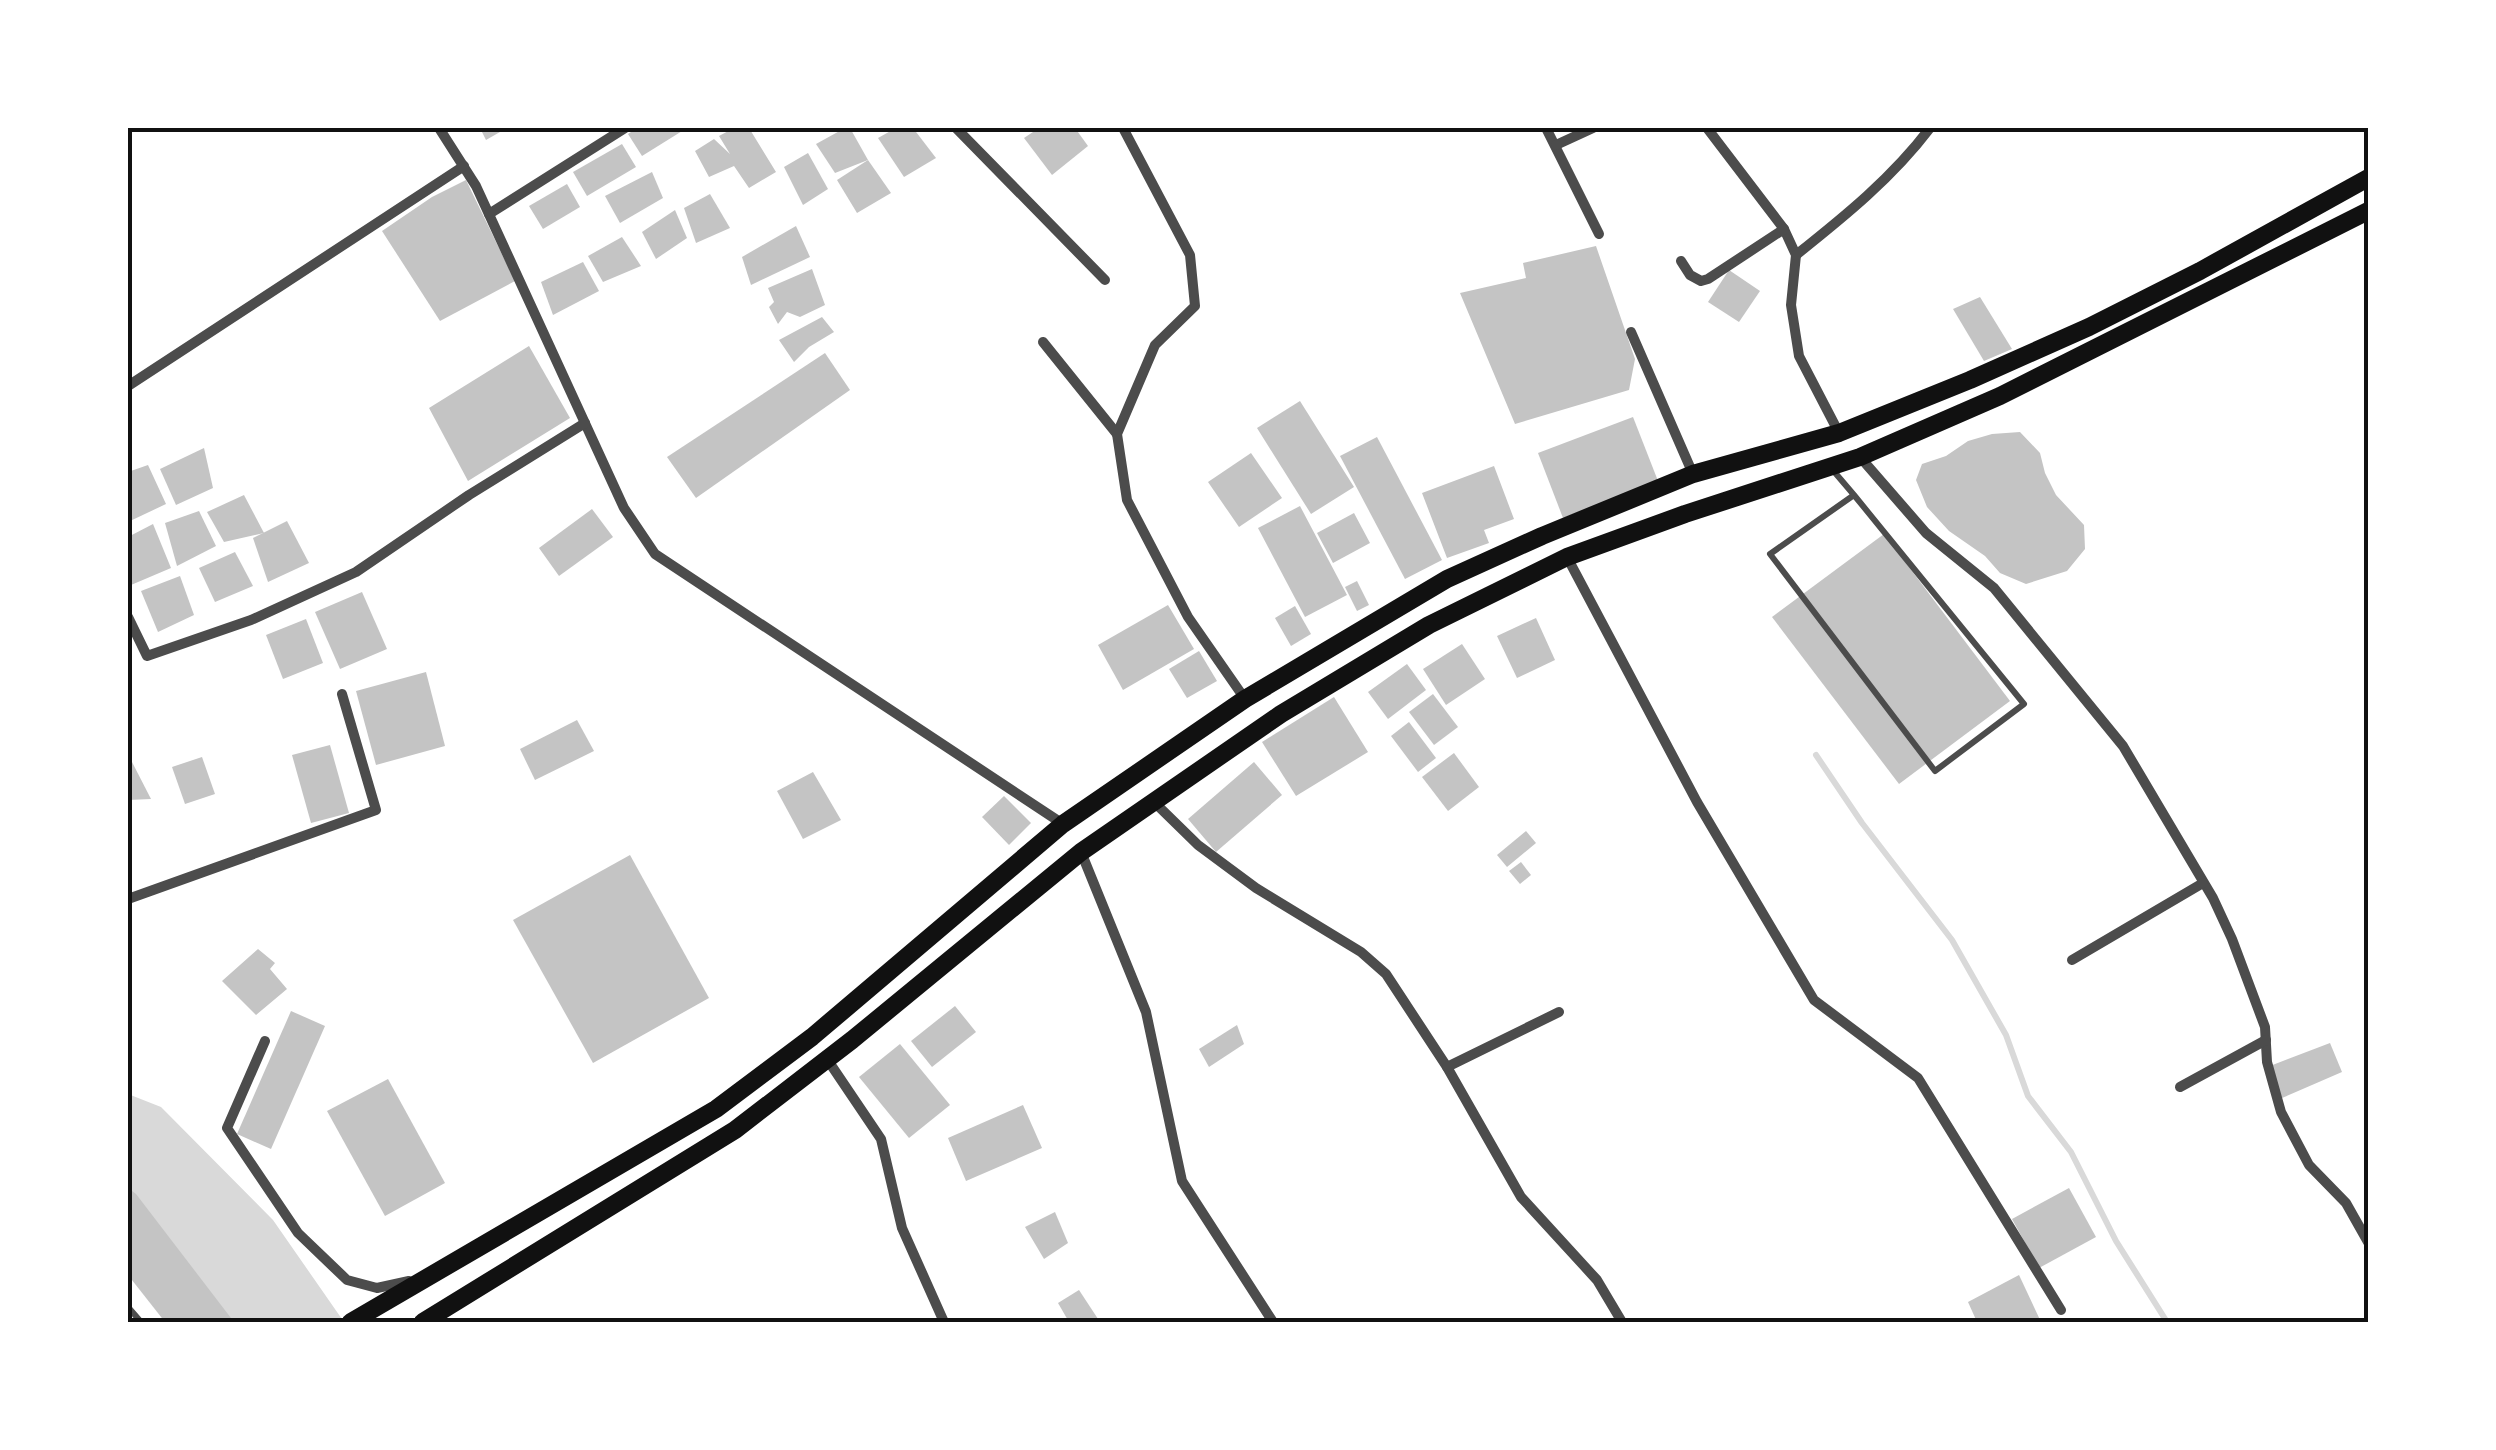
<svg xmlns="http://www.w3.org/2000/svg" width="2496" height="1450" font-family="Signika,sans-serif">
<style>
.water{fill:#d9d9d9}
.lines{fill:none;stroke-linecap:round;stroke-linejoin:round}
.stream{stroke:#d9d9d9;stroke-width:6}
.building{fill:#c4c4c4}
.service{stroke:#4c4c4c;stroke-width:6}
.minor{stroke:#4c4c4c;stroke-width:10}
.primary{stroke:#111;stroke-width:18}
.neatline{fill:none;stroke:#111;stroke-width:4}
</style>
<rect width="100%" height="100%" fill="#fff"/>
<path class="water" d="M128 1094 161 1107 273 1220 344 1322H224L160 1238 128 1202Z"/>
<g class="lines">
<path class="stream" d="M1816 755 1862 823 1952 940 2006 1035 2028 1096 2071 1152 2116 1241 2167 1322"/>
</g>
<g class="building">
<path d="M480 128H507L486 140Z"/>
<path d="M637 128H687L642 156 628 134Z"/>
<path d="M734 128H749L776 172 749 188 734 166 709 177 695 151 714 139 730 154 719 136Z"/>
<path d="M845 128H850L868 160 835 173 816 144Z"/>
<path d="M896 128H913L936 158 904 177 878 138Z"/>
<path d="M1039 128H1075L1088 146 1052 175 1024 138Z"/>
<path d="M622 144 636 167 587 196 573 172Z"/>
<path d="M808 153 828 189 803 205 784 167Z"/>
<path d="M868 160 891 193 857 213 837 180Z"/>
<path d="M652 172 663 198 620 223 605 196Z"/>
<path d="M466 180 515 281 440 321 382 231 432 197Z"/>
<path d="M567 184 580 207 543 229 529 206Z"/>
<path d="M710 194 730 228 696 243 684 208Z"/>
<path d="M675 210 687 238 656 259 642 232Z"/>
<path d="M796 226 810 257 751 285 742 257Z"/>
<path d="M622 237 641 266 603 282 588 256Z"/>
<path d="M1596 246 1635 359 1629 390 1515 424 1460 293 1526 278 1523 263Z"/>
<path d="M583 262 599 291 553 315 541 282Z"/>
<path d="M812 269 825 305 800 317 787 312 778 324 769 307 774 302 768 288Z"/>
<path d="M1729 270 1760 291 1739 322 1708 302Z"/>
<path d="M1980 297 2012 349 1984 361 1953 309Z"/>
<path d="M822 317 834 332 809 347 794 362 779 340Z"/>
<path d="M529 346 570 418 468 481 429 408Z"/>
<path d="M825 353 850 390 696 498 667 457Z"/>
<path d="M1300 401 1354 487 1311 514 1257 428Z"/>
<path d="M1633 417 1658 481 1563 518 1538 453Z"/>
<path d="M2020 432 2040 453 2045 473 2056 495 2084 525 2085 549 2067 571 2026 584 2000 573 1985 556 1949 531 1927 507 1916 480 1922 464 1946 456 1968 441 1992 434Z"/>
<path d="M1377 437 1442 560 1405 579 1340 456Z"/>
<path d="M204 448 213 488 176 505 160 469Z"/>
<path d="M1251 453 1282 498 1239 527 1208 482Z"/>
<path d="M148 465 166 504 128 522V472Z"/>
<path d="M1494 466 1514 519 1484 530 1489 543 1447 558 1422 493Z"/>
<path d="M244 495 264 533 224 542 207 512Z"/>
<path d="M1300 506 1347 595 1305 617 1258 528Z"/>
<path d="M592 509 613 537 559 576 539 548Z"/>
<path d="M199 511 216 546 177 566 165 523Z"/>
<path d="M1354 513 1370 543 1333 563 1317 533Z"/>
<path d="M287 521 309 563 268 582 253 538Z"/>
<path d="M153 524 171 568 131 585 128 577V537Z"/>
<path d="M1884 534 2010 701 1899 784 1772 617Z"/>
<path d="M235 552 253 586 215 602 199 568Z"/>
<path d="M180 576 194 615 158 632 141 591Z"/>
<path d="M1357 581 1369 605 1357 611 1345 587Z"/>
<path d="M362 592 387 649 340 669 315 612Z"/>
<path d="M1168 605 1194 649 1123 690 1098 645Z"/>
<path d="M1295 606 1311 634 1291 646 1275 618Z"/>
<path d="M1536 618 1555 660 1517 678 1497 636Z"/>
<path d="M306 619 323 663 283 679 266 635Z"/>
<path d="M1462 644 1485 679 1446 705 1423 669Z"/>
<path d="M1199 651 1217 681 1187 698 1169 669Z"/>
<path d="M1407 664 1426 690 1388 719 1368 692Z"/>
<path d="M426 672 445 746 376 765 356 691Z"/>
<path d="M1433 694 1458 727 1434 745 1409 712Z"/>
<path d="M1334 697 1368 752 1296 796 1262 742Z"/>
<path d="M577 720 594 751 535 780 520 749Z"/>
<path d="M1409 722 1436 758 1418 772 1391 736Z"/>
<path d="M330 745 349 813 311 823 292 755Z"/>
<path d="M1454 753 1479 787 1448 811 1422 777Z"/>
<path d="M202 757 215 794 185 804 172 767Z"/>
<path d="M132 762 151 799 128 800V766Z"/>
<path d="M1254 762 1282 795 1216 852 1188 819Z"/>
<path d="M813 772 841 820 803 839 777 791Z"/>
<path d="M1004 796 1031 823 1009 845 982 817Z"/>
<path d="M1526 831 1536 843 1507 867 1497 855Z"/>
<path d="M630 855 709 998 593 1063 513 920Z"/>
<path d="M1521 862 1531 875 1520 884 1509 871Z"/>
<path d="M258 949 275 963 270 969 287 989 256 1015 222 981Z"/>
<path d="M955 1006 976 1032 932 1067 911 1041Z"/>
<path d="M291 1011 325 1026 271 1149 237 1134Z"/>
<path d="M1237 1025 1244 1044 1209 1067 1199 1049Z"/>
<path d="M2330 1043 2342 1072 2282 1098 2270 1066Z"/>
<path d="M900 1044 950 1105 909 1138 859 1077Z"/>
<path d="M388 1079 445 1183 385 1216 327 1111Z"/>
<path d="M1023 1105 1042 1148 966 1181 948 1138Z"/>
<path d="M128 1188 136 1194 234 1322H165L128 1275Z"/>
<path d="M2069 1188 2096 1237 2039 1268 2012 1219Z"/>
<path d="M1055 1212 1068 1243 1044 1259 1025 1227Z"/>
<path d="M2019 1275 2041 1322H1977L1968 1302Z"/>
<path d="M1079 1290 1100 1322H1069L1058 1303Z"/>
</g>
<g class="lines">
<g class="service">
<path d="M1831 468 1854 495 2024 704 1935 771 1770 554 1854 495"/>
<path d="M128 1307 141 1322"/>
</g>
<g class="minor">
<path d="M439 128 476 186 624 508 655 554 1063 824"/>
<path d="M956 128 1105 280"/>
<path d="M1123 128 1190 255 1195 306 1155 345 1117 434 1127 500 1188 617 1245 699"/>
<path d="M1546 128 1599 234"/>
<path d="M1707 128 1784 229 1796 255 1791 305 1799 356 1839 433"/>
<path d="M1556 145 1593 128"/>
<path d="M489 214 625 128"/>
<path d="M1796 255C1845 216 1892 178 1930 128"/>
<path d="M1681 261 1690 275 1701 281 1708 279 1784 229"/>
<path d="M1631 332 1693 474"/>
<path d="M1043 342 1117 434"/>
<path d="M128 386 464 166"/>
<path d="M1860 457 1926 533 1994 588 2123 746 2213 898 2232 939 2265 1027 2267 1062 2281 1112 2309 1165 2346 1203 2368 1242"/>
<path d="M1567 557 1697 802 1814 1000 1918 1078 2061 1310"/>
<path d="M128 617 147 656 251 620 356 572 469 495 585 423"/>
<path d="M1153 801 1198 845 1256 888 1361 952 1386 974 1447 1067 1521 1197 1597 1280 1622 1322"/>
<path d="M1081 852 1146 1012 1182 1181 1273 1322"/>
<path d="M128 899 376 810 342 694"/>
<path d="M2072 960 2203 883"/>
<path d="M265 1041 227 1128 298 1233 347 1280 377 1288 409 1281"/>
<path d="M827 1059 881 1139 902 1228 944 1322"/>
<path d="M1447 1067 1559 1012"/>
<path d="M2180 1087 2266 1040"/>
</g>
<g class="primary">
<path d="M351 1322 716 1109 812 1037 1063 824 1245 699 1447 579 1542 536 1693 474 1839 433 1970 380 2089 327 2200 271 2368 178"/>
<path d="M423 1322 735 1130 852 1040 1081 852 1281 714 1429 625 1567 557 1685 514 1860 457 2000 396 2368 211"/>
</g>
</g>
<rect width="2496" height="1450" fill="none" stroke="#ffffff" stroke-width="260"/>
<rect x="130" y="130" width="2236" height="1190" class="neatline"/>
</svg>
